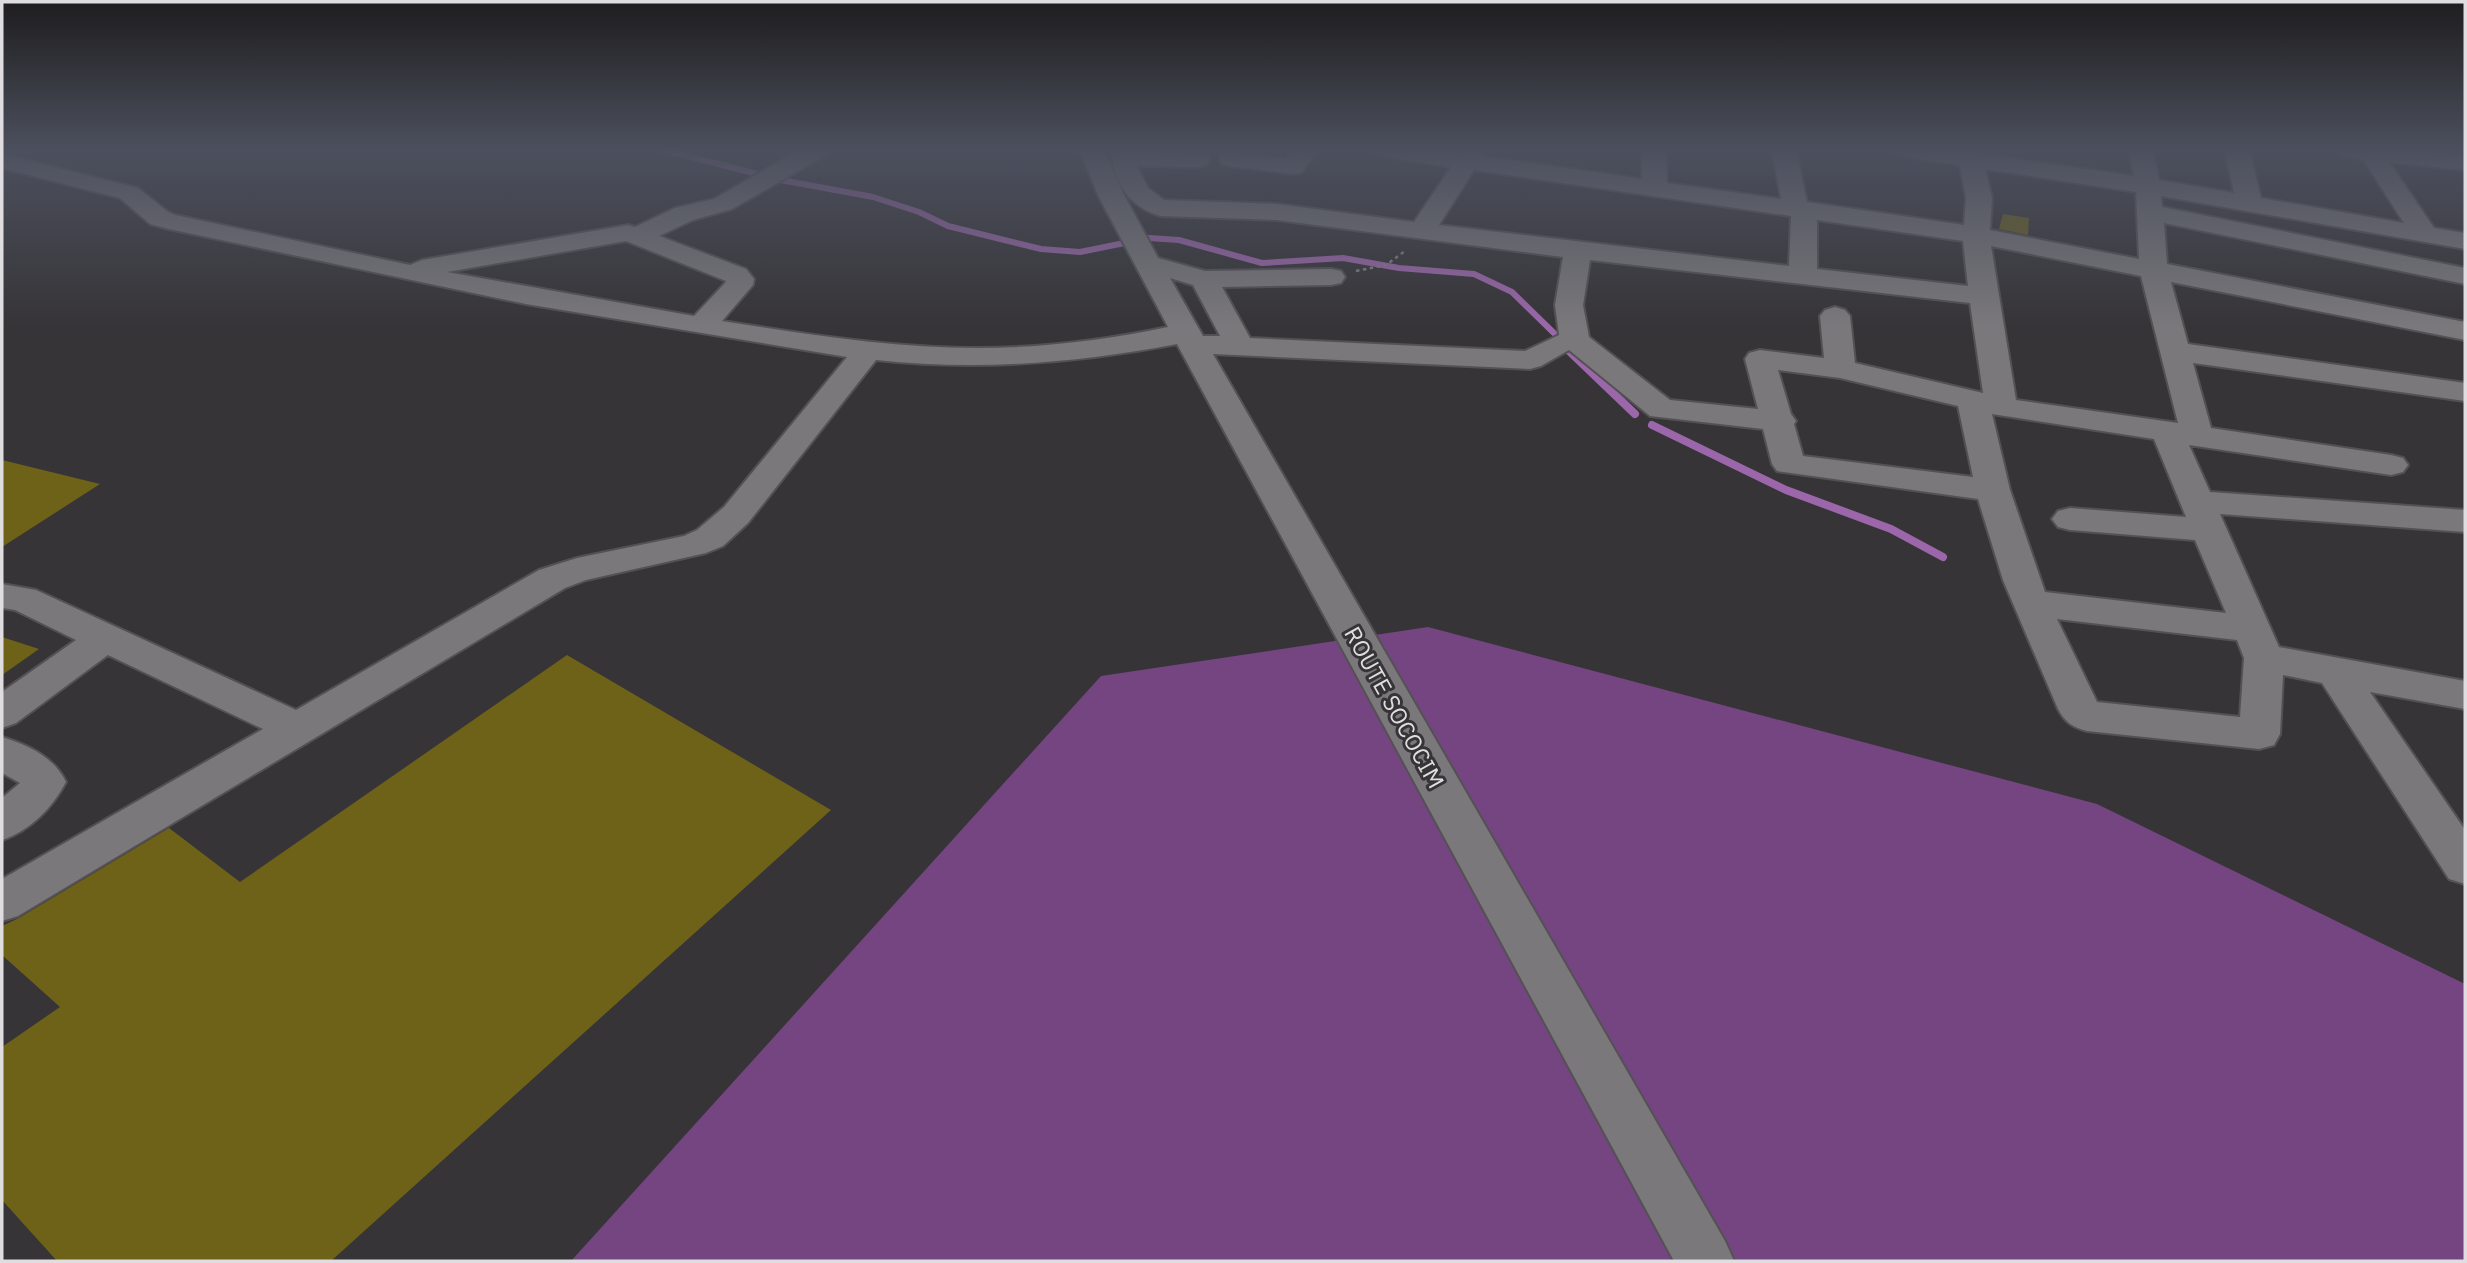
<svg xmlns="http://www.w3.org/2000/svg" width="2467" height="1263" font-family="'IBM Plex Sans',sans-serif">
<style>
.green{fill:#744581}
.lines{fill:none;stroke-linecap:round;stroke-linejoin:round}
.stream-far1{stroke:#9c67aa;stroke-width:6}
.stream{stroke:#9c67aa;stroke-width:8}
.building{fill:#6e6219}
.minor-casing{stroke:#545154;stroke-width:4}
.path{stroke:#838184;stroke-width:2.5;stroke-dasharray:3.5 3.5;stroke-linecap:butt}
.minor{fill:#7a787b;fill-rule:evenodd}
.labels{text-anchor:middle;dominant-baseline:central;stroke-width:6;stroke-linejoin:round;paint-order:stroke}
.street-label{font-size:23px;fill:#dfdddf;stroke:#363437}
</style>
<rect width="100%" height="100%" fill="#363437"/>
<path class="green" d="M1428 627 2097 804 2465 984V1261H571L1101 676Z"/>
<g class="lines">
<path class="stream-far1" d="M664 150 781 180 873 197 919 212 948 226 1041 249 1080 252 1149 238 1179 240 1262 263 1343 258 1399 268 1474 274 1512 292 1559 338"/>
<g class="stream">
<path d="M1565 347 1635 414"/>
<path d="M1652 425 1786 490 1891 529 1943 557"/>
</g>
</g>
<g class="building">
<path d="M2003 214 2029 218 2028 235 1999 229Z"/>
<path d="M2 460 100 484 2 547Z"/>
<path d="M2 637 39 649 2 675Z"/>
<path d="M567 655 831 810 331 1261H57L2 1200V1047L60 1007 2 955V926L19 918 169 828 240 882Z"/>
</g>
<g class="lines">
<defs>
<g id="minor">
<path d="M799 150H829L826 155 732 209 693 220 659 236 746 269 754 279 753 285 722 321C806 334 891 348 977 348 1041 348 1106 340 1168 327L1098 195 1080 150H1104L1124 195 1158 258 1205 271 1331 269 1341 271 1345 277 1341 283 1331 285 1222 287 1250 338 1525 351 1559 335 1555 305 1563 257 1277 220 1161 216C1131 208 1110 181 1113 150L1207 155 1210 160 1207 165 1198 167 1137 166 1148 188 1164 200 1277 204 1414 222 1451 167 1387 157 1378 155 1375 150H1440L1460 153 1462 150H1486L1482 156 1642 179V150H1666L1667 183 1781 199 1772 150H1796L1807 202 1964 225 1966 198 1960 165 1907 157 1898 155 1895 150H1981L1982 154 2134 176 2129 150H2153L2159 180 2234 193 2225 150H2249L2261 198 2404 223 2363 159 2341 155 2338 150H2417L2465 156V170L2389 162 2434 228 2465 233V249L2161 196 2162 207 2465 268V284L2164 223 2167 264 2465 322V340L2171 282 2188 344 2465 383V401L2193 363 2211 428 2391 455 2403 458 2408 465 2403 472 2391 475 2189 445 2210 492 2465 510V532L2220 514 2279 647 2465 681V709L2370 692 2465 830V884L2449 879 2322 683 2283 675 2280 734 2274 745 2259 749 2087 731C2072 727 2065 722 2058 709L2003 580 1978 499 1777 471 1772 464 1763 429 1650 416 1569 350 1541 366 1530 369 1213 354 1725 1241 1734 1261H1674L1177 344C1078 363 978 371 876 360L748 523 723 546 706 553 586 580 565 588 18 916 2 921V879L263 729 108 655 16 723 2 728V692L76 640 15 610 2 608V584L36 590 296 710 539 570 577 558 684 536 697 530 724 507 847 357 526 304 169 229 150 224 120 198 2 168V156L7 155 138 188 168 212 175 215 410 265 422 260 628 225 635 227 675 208 714 199ZM1985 169 2136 192 2139 259 1990 230 1992 198ZM1474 170 1791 216 1789 266 1439 225ZM1817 220 1963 241 1968 286 1817 269ZM626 241 726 281 725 283 694 316 447 272ZM1991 246 2141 276 2178 423 2016 400ZM1590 260 1970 303 1983 393 1855 363 1850 316 1845 310 1835 307 1825 310 1820 316 1824 358 1760 350 1749 353 1745 359 1758 409 1670 400 1589 337 1583 305ZM1170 278 1193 285 1220 336H1203ZM1778 370 1840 378 1958 406 1973 477 1803 456 1794 424 1796 421 1791 414ZM1992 414 2154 439 2186 517 2070 508 2058 511 2052 519 2058 527 2070 530 2195 540 2226 613 2045 592 2010 490ZM2057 619 2237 640 2244 658 2240 717 2097 702Z"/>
<path d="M1293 150H1317L1302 172 1293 174 1231 166 1222 164 1219 159 1222 154 1231 152 1286 159Z"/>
<path d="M2 737C28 745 54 757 66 782 52 808 30 831 2 840V798L20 783 2 773Z"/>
</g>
</defs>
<use href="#minor" class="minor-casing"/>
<path class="path" d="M1356 271 1386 265 1405 251"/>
<use href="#minor" class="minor"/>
</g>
<linearGradient id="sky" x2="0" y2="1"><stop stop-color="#1e1d1e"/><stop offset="0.46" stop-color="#4c505e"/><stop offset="1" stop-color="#4c505e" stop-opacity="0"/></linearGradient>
<rect width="2467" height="327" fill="url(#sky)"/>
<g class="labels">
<g class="street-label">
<text transform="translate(1395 707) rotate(61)">ROUTE SOCOCIM</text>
</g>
</g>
<rect width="2467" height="1263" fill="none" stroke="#dfdddf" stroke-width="7"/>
</svg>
